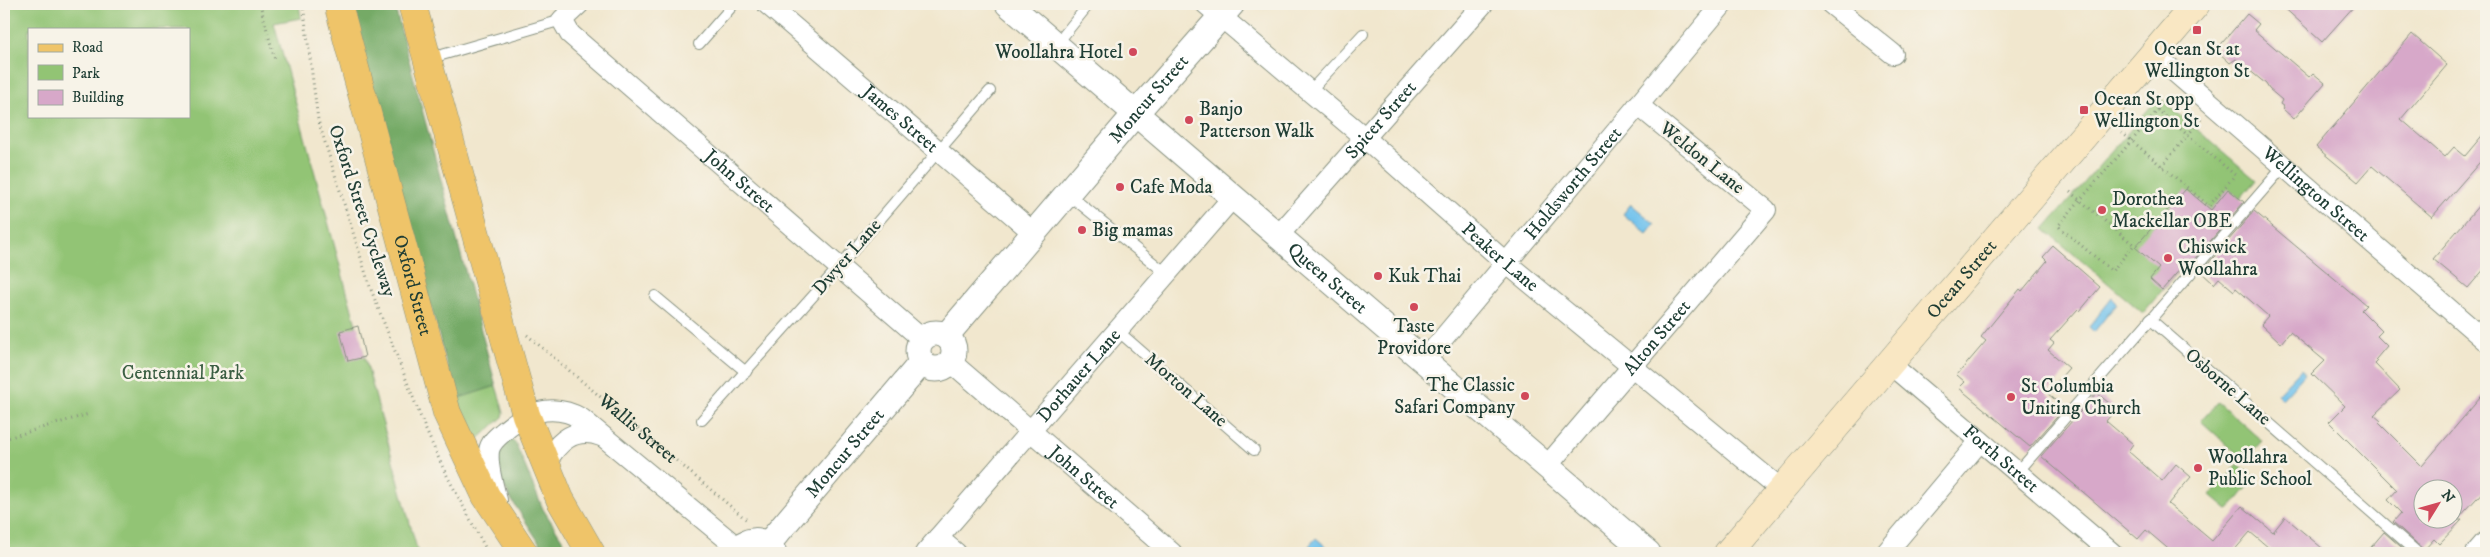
<svg xmlns="http://www.w3.org/2000/svg" width="2490" height="557" font-family="'IM FELL DW Pica',serif">
<style>
.green{fill:#92c474;stroke:#588054;fill-rule:evenodd}
.forest{fill:#75aa66;stroke:#4a744d}
.water{fill:#71c2ed;stroke:#488090}
.building{fill:#d7a8c9;fill-rule:evenodd}
.lines{fill:none;stroke-linecap:round;stroke-linejoin:round}
.service-casing{stroke:#889281;stroke-width:12}
.minor-casing{stroke:#889281;stroke-width:22}
.tertiary-casing{stroke:#889281;stroke-width:27}
.secondary-casing{stroke:#889281;stroke-width:29}
.primary-casing{stroke:#889281;stroke-width:29}
.path{stroke:#889281;stroke-width:3;stroke-dasharray:1 4;stroke-linecap:butt}
.service{stroke:#fff;stroke-width:10}
.minor{stroke:#fff;stroke-width:20}
.tertiary{stroke:#fff;stroke-width:25}
.secondary{stroke:#f9e7c3;stroke-width:28}
.primary{stroke:#efc469;stroke-width:28}
.poi-dot{fill:#d1495b;stroke:#f7f3e8;stroke-width:2}
.labels{text-anchor:middle;dominant-baseline:central;stroke-width:5;stroke-linejoin:round;paint-order:stroke}
.poi-label{font-size:19px;fill:#1f3d34;stroke:#f7f3e8;text-anchor:start}
.street-label{font-size:19px;fill:#1f3d34;stroke:#f7f3e8}
.park-label{font-size:19px;fill:#3c5f44;stroke:#f7f3e8}
</style>
<rect width="100%" height="100%" fill="#f7f3e8"/>
<filter id="ink" filterUnits="userSpaceOnUse"><feTurbulence type="fractalNoise" baseFrequency=".02" numOctaves="2"/><feDisplacementMap in="SourceGraphic" scale="10" xChannelSelector="R" yChannelSelector="G"/><feConvolveMatrix kernelMatrix="1 2 1 2 8 2 1 2 1" color-interpolation-filters="sRGB"/></filter>
<filter id="wash" filterUnits="userSpaceOnUse"><feTurbulence type="fractalNoise" baseFrequency=".0096" numOctaves="4" result="noise"/><feDisplacementMap in="SourceGraphic" scale="20" xChannelSelector="R" yChannelSelector="G"/><feGaussianBlur stdDeviation="1.12" result="paint"/><feColorMatrix in="noise" values="0 0 0 0 0 0 0 0 0 0 0 0 0 0 0 0 0 1.4 0 .05"/><feComposite in="paint" operator="in"/></filter>
<g filter="url(#wash)">
<rect width="100%" height="100%" fill="#f1e7ce"/>
<g class="green">
<path d="M4 4H299L301 18 274 23 418 553H4ZM29 29H189V116H29Z"/>
<path d="M2159 97 2256 180 2143 313 2044 229Z"/>
<path d="M496 386 504 412 503 417 477 440 456 399Z"/>
<path d="M2218 402 2262 441 2244 460 2201 421Z"/>
<path d="M2238 464 2255 478 2229 510 2211 495Z"/>
</g>
<g class="forest">
<path d="M349 4H394L496 386 456 399Z"/>
<path d="M509 438 515 442 543 509 571 553H546L509 496 496 471 497 447Z"/>
</g>
<g class="water">
<path d="M1631 204 1655 224 1647 234 1623 214Z"/>
<path d="M2112 298 2117 303 2094 332 2089 327Z"/>
<path d="M2301 369 2305 374 2282 399 2277 394Z"/>
<path d="M1316 538 1333 553H1318L1309 546Z"/>
</g>
<g id="blocks">
<g class="building">
<path d="M2280 4H2356L2322 42Z"/>
<path d="M2247 14 2259 24 2254 30 2309 77 2313 73 2325 83 2294 119 2283 109 2284 107 2280 104 2282 100 2269 89 2266 84 2236 59 2230 63 2216 50Z"/>
<path d="M2412 34 2447 65 2401 119 2445 157 2454 147 2465 156 2486 131V155L2432 217 2372 166 2358 182 2316 147Z"/>
<path d="M2186 189 2211 210 2228 189 2244 202 2192 262 2189 259 2162 290 2150 279 2159 268 2135 247Z"/>
<path d="M2486 197V267L2468 288 2433 259Z"/>
<path d="M2254 211 2366 305 2361 310 2382 331 2377 336 2387 346 2376 359 2378 361 2375 364 2400 390 2374 415 2381 421 2379 423 2422 466 2486 391V488L2457 520H2462L2439 544 2434 539 2424 550 2393 522 2401 513 2388 500 2397 490 2329 422 2345 406 2312 374 2325 361 2290 332 2281 343 2261 324 2268 316 2236 288 2234 291 2219 278 2214 284 2201 272ZM2422 490H2452V520H2422Z"/>
<path d="M2053 246 2100 287 2080 311 2078 309 2050 340 2054 343 2048 350 2069 368 2047 393 2065 408 2030 447 1959 388 1965 382 1957 375 1986 341 1981 337 2020 289 2022 291 2047 261 2043 257Z"/>
<path d="M358 326 365 357 348 361 340 331Z"/>
<path d="M2097 393 2116 409 2106 421 2133 444 2128 451 2162 481 2176 464 2191 477 2168 504 2212 541 2242 506 2273 532 2285 517 2328 553H2275L2250 532 2232 553H2173L2146 530 2138 539 2041 456Z"/>
<path d="M2384 532 2408 553H2366Z"/>
</g>
</g>
</g>
<g filter="url(#ink)">
<use href="#blocks" fill-opacity="0" stroke="#889281" stroke-width="1"/>
<g class="lines">
<defs>
<g id="service">
<path d="M699 44 734 4"/>
<path d="M1056 45 1089 4"/>
<path d="M428 59 562 20"/>
<path d="M1309 92 1363 34"/>
<path d="M1068 194 1167 274"/>
<path d="M655 296 746 372"/>
<path d="M2150 319 2418 553"/>
<path d="M1118 331 1254 450"/>
<path d="M702 420 839 267 990 91"/>
<path d="M2017 473 2284 166"/>
</g>
<g id="minor">
<path id="s2" d="M579 4 562 20 570 34 922 339"/>
<path id="s3" d="M767 4 1035 234"/>
<path id="s4" d="M1206 4 1365 138 1505 262 1782 490"/>
<path d="M1831 4 1893 54"/>
<path id="s5" d="M2154 54 2486 341"/>
<path id="s6" d="M1278 236 1483 4"/>
<path id="s7" d="M1424 361 1723 4"/>
<path id="s8" d="M951 362 1172 553"/>
<path id="s9" d="M1890 364 2112 553"/>
<path d="M545 465C557 442 574 426 601 436"/>
<path id="s10" d="M1547 466 1766 210 1638 105"/>
<path d="M497 500C493 486 487 466 489 451 490 443 496 438 502 433 525 412 553 402 582 419L738 548"/>
<path d="M938 538 956 553"/>
<path id="s11" d="M925 553 1233 197"/>
<path d="M1886 553 1980 441"/>
</g>
<g id="tertiary">
<path id="s12" d="M1008 4 1648 553"/>
<circle cx="936" cy="351" r="18"/>
<path id="s13" d="M946 336 1136 113 1232 4"/>
<path id="s14" d="M768 544 922 362"/>
<path d="M735 553C744 537 765 536 774 553"/>
<path d="M2479 553 2486 545"/>
</g>
<g id="secondary">
<path id="s15" d="M1728 553 2196 4"/>
</g>
<g id="primary">
<path id="s16" d="M338 4 447 413 486 496 524 553"/>
<path d="M412 4 526 415 560 499 591 553"/>
</g>
</defs>
<use href="#service" class="service-casing"/>
<use href="#minor" class="minor-casing"/>
<use href="#tertiary" class="tertiary-casing"/>
<use href="#secondary" class="secondary-casing"/>
<use href="#primary" class="primary-casing"/>
<g class="path">
<path d="M260 4 275 60"/>
<path d="M303 4 318 120 370 287 425 428 444 470 488 553"/>
<path d="M2162 166 2202 118"/>
<path d="M2070 192 2134 245 2112 271 2058 226C2091 187 2125 149 2158 110L2235 175 2209 206 2132 141 2122 133"/>
<path id="s1" d="M527 335 748 521"/>
<path d="M4 439 89 414"/>
<path d="M1692 552 1695 553"/>
</g>
<use href="#service" class="service"/>
<use href="#minor" class="minor"/>
<use href="#tertiary" class="tertiary"/>
<use href="#secondary" class="secondary"/>
<use href="#primary" class="primary"/>
</g>
</g>
<g class="poi-dot">
<rect x="2192" y="25" width="10" height="10" rx="2.5"/>
<circle cx="1133" cy="52" r="5"/>
<rect x="2079" y="105" width="10" height="10" rx="2.5"/>
<circle cx="1189" cy="120" r="5"/>
<circle cx="1120" cy="187" r="5"/>
<circle cx="2102" cy="210" r="5"/>
<circle cx="1082" cy="230" r="5"/>
<circle cx="2168" cy="258" r="5"/>
<circle cx="1378" cy="276" r="5"/>
<circle cx="1414" cy="307" r="5"/>
<circle cx="1525" cy="396" r="5"/>
<circle cx="2011" cy="397" r="5"/>
<circle cx="2198" cy="468" r="5"/>
</g>
<g class="labels">
<g class="poi-label">
<text x="2197" y="49" text-anchor="middle">Ocean St at<tspan x="2197" dy="22">Wellington St</tspan></text>
<text x="1123" y="52" text-anchor="end">Woollahra Hotel</text>
<text x="2094" y="99">Ocean St opp<tspan x="2094" dy="22">Wellington St</tspan></text>
<text x="1199" y="109">Banjo<tspan x="1199" dy="22">Patterson Walk</tspan></text>
<text x="1130" y="187">Cafe Moda</text>
<text x="2112" y="199">Dorothea<tspan x="2112" dy="22">Mackellar OBE</tspan></text>
<text x="1092" y="230">Big mamas</text>
<text x="2178" y="247">Chiswick<tspan x="2178" dy="22">Woollahra</tspan></text>
<text x="1388" y="276">Kuk Thai</text>
<text x="1414" y="326" text-anchor="middle">Taste<tspan x="1414" dy="22">Providore</tspan></text>
<text x="1515" y="385" text-anchor="end">The Classic<tspan x="1515" dy="22">Safari Company</tspan></text>
<text x="2021" y="386">St Columbia<tspan x="2021" dy="22">Uniting Church</tspan></text>
<text x="2208" y="457">Woollahra<tspan x="2208" dy="22">Public School</tspan></text>
</g>
<g class="street-label">
<text stroke="none"><textPath href="#s13" startOffset="312">Moncur Street</textPath></text>
<text stroke="none"><textPath href="#s3" startOffset="176">James Street</textPath></text>
<text stroke="none"><textPath href="#s6" startOffset="155">Spicer Street</textPath></text>
<text transform="translate(1702 158) rotate(39)">Weldon Lane</text>
<text stroke="none"><textPath href="#s2" startOffset="264">John Street</textPath></text>
<text stroke="none"><textPath href="#s7" startOffset="232">Holdsworth Street</textPath></text>
<text stroke="none"><textPath href="#s5" startOffset="214">Wellington Street</textPath></text>
<text transform="translate(362 211) rotate(72)">Oxford Street Cycleway</text>
<text stroke="none"><textPath href="#s4" startOffset="388">Peaker Lane</textPath></text>
<text transform="translate(847 257) rotate(-49)">Dwyer Lane</text>
<text stroke="none"><textPath href="#s12" startOffset="421">Queen Street</textPath></text>
<text stroke="none"><textPath href="#s15" startOffset="360">Ocean Street</textPath></text>
<text stroke="none"><textPath href="#s16" startOffset="291">Oxford Street</textPath></text>
<text stroke="none"><textPath href="#s10" startOffset="169">Alton Street</textPath></text>
<text stroke="none"><textPath href="#s11" startOffset="235">Dorhauer Lane</textPath></text>
<text transform="translate(2228 387) rotate(41)">Osborne Lane</text>
<text transform="translate(1186 390) rotate(41)">Morton Lane</text>
<text stroke="none"><textPath href="#s1" startOffset="145">Wallis Street</textPath></text>
<text stroke="none"><textPath href="#s14" startOffset="119">Moncur Street</textPath></text>
<text stroke="none"><textPath href="#s9" startOffset="146">Forth Street</textPath></text>
<text stroke="none"><textPath href="#s8" startOffset="176">John Street</textPath></text>
</g>
<g class="park-label">
<text x="183" y="373">Centennial Park</text>
</g>
</g>
<rect width="2490" height="557" fill="none" stroke="#f7f3e8" stroke-width="20"/>
<rect x="28" y="28" width="162" height="90" fill="#f7f3e8" stroke="#a1aaa0"/>
<rect x="38" y="44" width="25" height="8" fill="#efc469" stroke="#a1aaa0"/>
<text x="72" y="52" font-size="15" fill="#1f3d34">Road</text>
<rect x="38" y="65" width="25" height="15" fill="#92c474" stroke="#a1aaa0"/>
<text x="72" y="78" font-size="15" fill="#1f3d34">Park</text>
<rect x="38" y="90" width="25" height="15" fill="#d7a8c9" stroke="#a1aaa0"/>
<text x="72" y="102" font-size="15" fill="#1f3d34">Building</text>
<g transform="translate(2438 504) rotate(53)"><circle r="24" fill="#f7f3e8" stroke="#a1aaa0"/>
<path d="M0-4L9 19L0 12L-9 19Z" fill="#d1495b"/>
<text y="-8" font-size="14" font-weight="bold" text-anchor="middle" fill="#1f3d34">N</text>
</g>
</svg>
